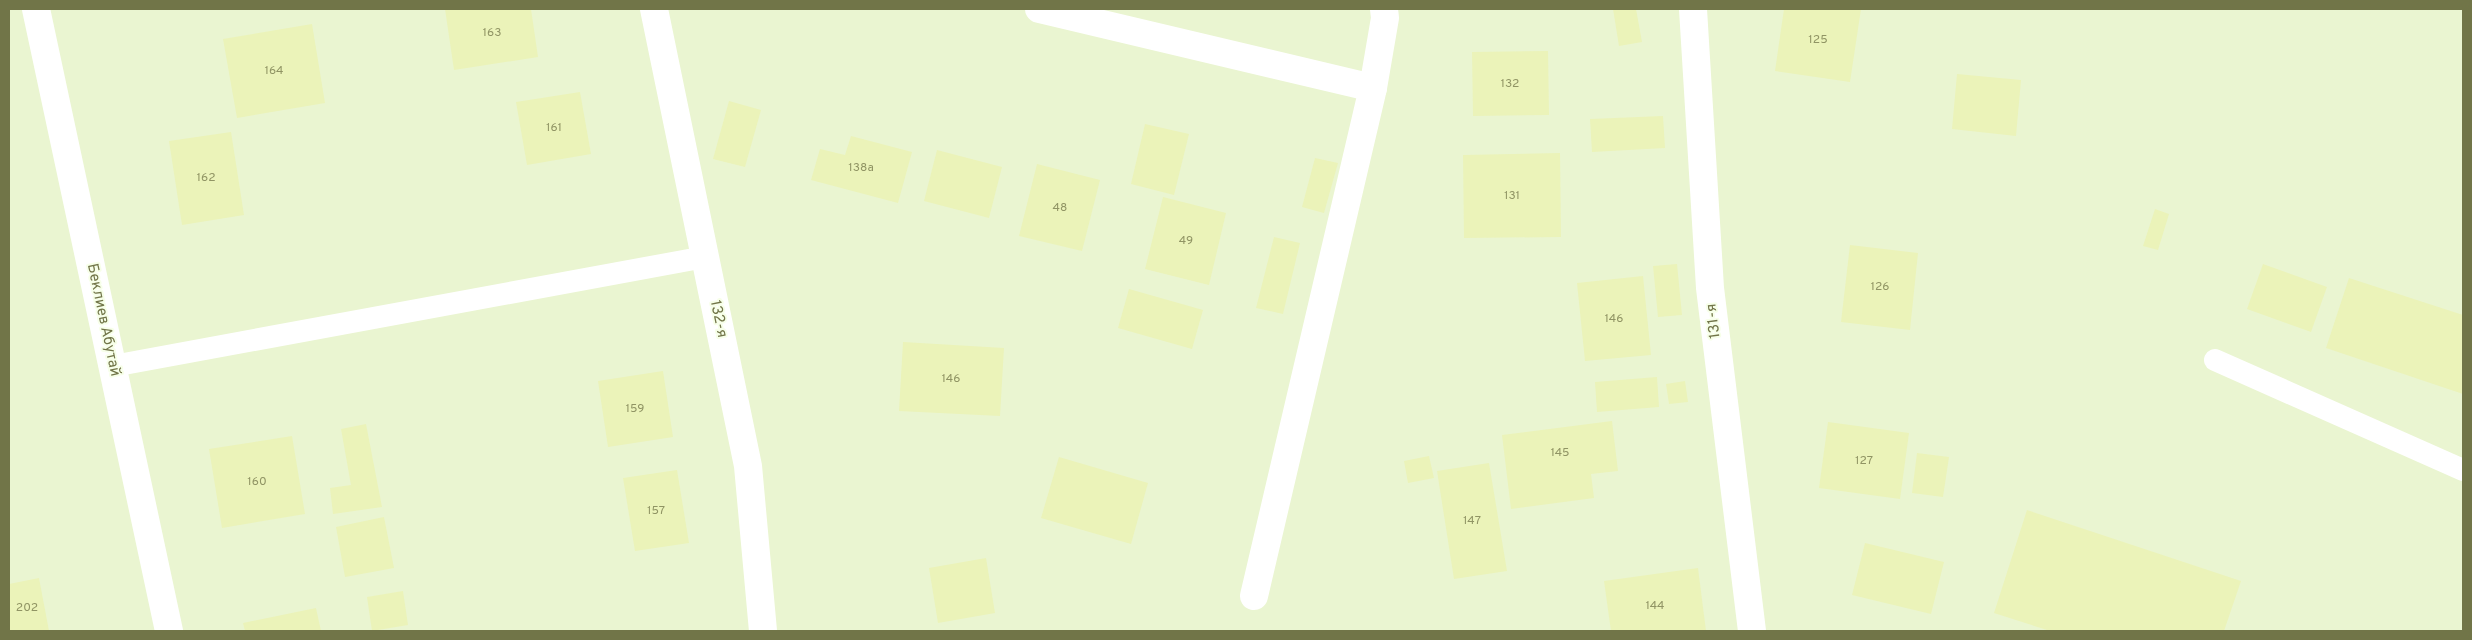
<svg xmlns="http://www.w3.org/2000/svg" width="2472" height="640" font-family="Overpass,sans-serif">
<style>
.residential{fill:#eaf5d1}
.building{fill:#ebf3b9}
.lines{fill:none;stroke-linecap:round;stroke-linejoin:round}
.lane{stroke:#fff;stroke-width:22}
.street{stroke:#fff;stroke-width:28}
.labels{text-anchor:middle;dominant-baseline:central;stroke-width:4;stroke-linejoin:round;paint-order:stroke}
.number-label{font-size:12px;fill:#909464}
.street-label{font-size:15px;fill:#717548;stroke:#f7ffe9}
</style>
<rect width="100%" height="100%" fill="#f3fde2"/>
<rect class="residential" x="9" y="9" width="2454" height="622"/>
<g class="building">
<path d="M445 9H531L538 57 454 70Z"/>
<path d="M1613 9H1636L1642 42 1619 46Z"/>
<path d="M1784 9H1861L1850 82 1775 71Z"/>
<path d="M312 24 325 103 237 118 223 39Z"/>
<path d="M1548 51 1549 115 1473 116 1472 52Z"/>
<path d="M1957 74 2021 80 2016 136 1952 129Z"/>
<path d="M580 92 591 154 527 165 516 102Z"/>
<path d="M729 101 761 110 745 167 713 159Z"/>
<path d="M1663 116 1665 148 1592 152 1590 119Z"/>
<path d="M1145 124 1189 134 1174 195 1131 184Z"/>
<path d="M231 132 244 215 182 225 169 141Z"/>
<path d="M851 136 912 152 898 203 811 180 820 149 845 155Z"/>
<path d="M937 150 1002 167 989 218 924 201Z"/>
<path d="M1560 153 1561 237 1464 238 1463 155Z"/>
<path d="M1315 158 1338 163 1324 213 1302 207Z"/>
<path d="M1037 164 1100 180 1082 251 1019 236Z"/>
<path d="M1163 197 1226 213 1209 285 1145 269Z"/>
<path d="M2155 209 2169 214 2158 250 2143 246Z"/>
<path d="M1274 237 1300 243 1283 314 1256 308Z"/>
<path d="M1850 245 1918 253 1910 330 1841 322Z"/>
<path d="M1677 264 1682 315 1658 317 1653 266Z"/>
<path d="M2263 264 2327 287 2311 332 2247 309Z"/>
<path d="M1643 276 1651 355 1585 361 1577 283Z"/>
<path d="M2349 278 2463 315V394L2326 348Z"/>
<path d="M1129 289 1203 310 1192 349 1118 328Z"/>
<path d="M903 342 1004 348 1000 416 899 411Z"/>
<path d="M663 371 673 437 608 447 598 381Z"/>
<path d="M1657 377 1659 407 1597 412 1595 382Z"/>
<path d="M1685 381 1688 402 1669 404 1666 384Z"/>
<path d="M1612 421 1618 471 1591 474 1594 498 1511 509 1502 435Z"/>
<path d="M1828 422 1909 433 1900 499 1819 488Z"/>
<path d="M366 424 382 507 333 514 330 488 351 485 341 429Z"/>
<path d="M292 436 305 514 222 528 209 449Z"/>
<path d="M1917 453 1949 457 1943 497 1912 493Z"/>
<path d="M1429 456 1434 478 1408 483 1404 461Z"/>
<path d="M1059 457 1148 483 1131 544 1041 518Z"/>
<path d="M1489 463 1507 571 1454 579 1437 471Z"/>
<path d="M677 470 689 543 635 551 623 478Z"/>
<path d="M2027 510 2241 581 2224 631H2050L1994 613Z"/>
<path d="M384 517 394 568 345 577 336 527Z"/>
<path d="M1865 543 1944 562 1931 614 1852 595Z"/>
<path d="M986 558 995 613 938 623 929 568Z"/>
<path d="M1698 568 1706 631H1611L1604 581Z"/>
<path d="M39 578 49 631H9V584Z"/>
<path d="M403 591 408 625 372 631 367 597Z"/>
<path d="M316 608 321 631H245L243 623Z"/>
</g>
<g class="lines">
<g class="lane">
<path d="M2215 360 2463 470"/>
<path d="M113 366 705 257"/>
</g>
<g class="street">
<path d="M36 9 169 631"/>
<path d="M654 9 748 466 763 631"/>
<path d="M1039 9 1373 88"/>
<path d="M1693 9 1710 288 1752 631"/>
<path d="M1254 596 1373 88 1385 18 1384 9"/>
</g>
</g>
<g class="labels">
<g class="number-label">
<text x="492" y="33">163</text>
<text x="1818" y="40">125</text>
<text x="274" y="71">164</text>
<text x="1510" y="84">132</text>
<text x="554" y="128">161</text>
<text x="861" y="168">138а</text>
<text x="206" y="178">162</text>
<text x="1512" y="196">131</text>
<text x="1060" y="208">48</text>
<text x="1186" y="241">49</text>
<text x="1880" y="287">126</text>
<text x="1614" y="319">146</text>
<text x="951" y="379">146</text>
<text x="635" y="409">159</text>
<text x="1560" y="453">145</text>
<text x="1864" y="461">127</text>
<text x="257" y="482">160</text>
<text x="656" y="511">157</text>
<text x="1472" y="521">147</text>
<text x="1655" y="606">144</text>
<text x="27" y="608">202</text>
</g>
<g class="street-label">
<text transform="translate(718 319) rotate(78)">132-я</text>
<text transform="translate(103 320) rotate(78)">Беклиев Абутай</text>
<text transform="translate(1714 321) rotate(-97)">131-я</text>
</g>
</g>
<rect width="2472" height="640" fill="none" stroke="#717548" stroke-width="20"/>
</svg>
